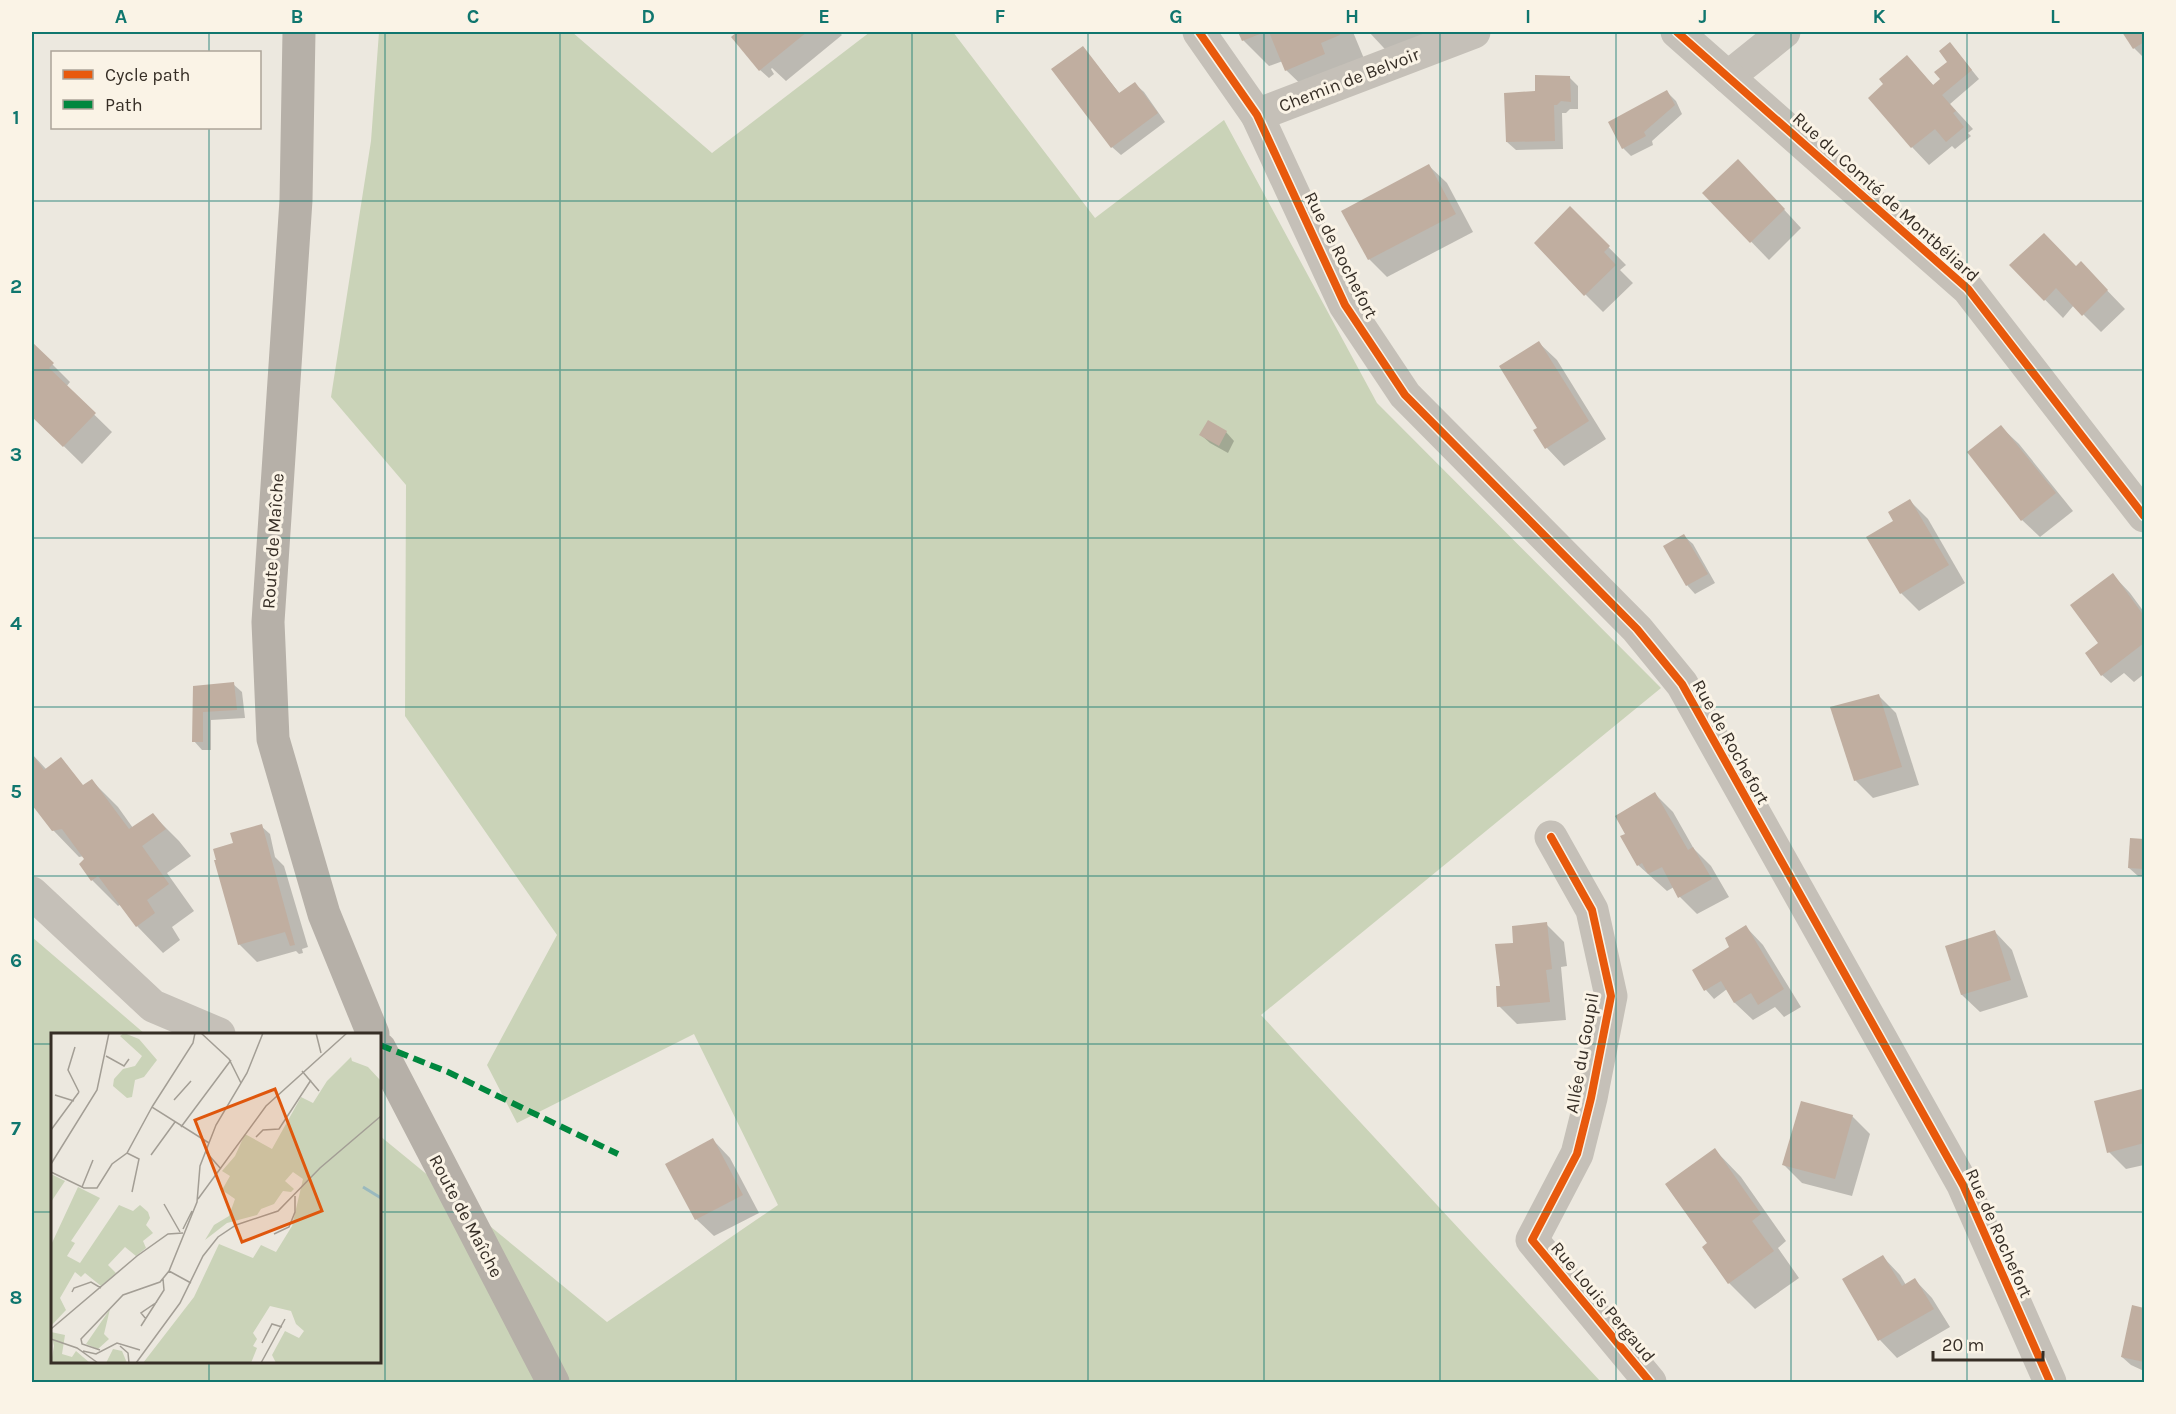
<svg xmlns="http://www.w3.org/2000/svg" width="2176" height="1414" font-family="Karla,sans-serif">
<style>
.green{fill:#cad3b8}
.shadow{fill:#0003}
.building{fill:#c0aea0}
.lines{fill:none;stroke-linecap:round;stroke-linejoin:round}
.minor{stroke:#c5c0b8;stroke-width:33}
.tertiary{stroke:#c5c0b8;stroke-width:33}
.secondary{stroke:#b6b0a8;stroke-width:33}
.quiet{stroke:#00873e;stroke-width:6;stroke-dasharray:12 6;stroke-linecap:butt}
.cycleway-casing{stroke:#faf3e6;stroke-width:11}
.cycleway{stroke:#e8590c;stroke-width:8}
.grid{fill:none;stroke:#0f766e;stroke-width:1.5;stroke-opacity:0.55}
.labels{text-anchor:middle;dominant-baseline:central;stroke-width:6;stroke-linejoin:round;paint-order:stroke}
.street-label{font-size:18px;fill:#362e26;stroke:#faf3e6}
.inset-river{fill:none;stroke:#9ab9be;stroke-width:3}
.inset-road{fill:none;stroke:#a39e95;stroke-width:1.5}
.view{fill:#df570d;fill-opacity:0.15;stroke:#df570d;stroke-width:3}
.inset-edge{fill:none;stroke:#362e26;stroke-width:3}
.neatline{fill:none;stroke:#0f766e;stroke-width:2}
.grid-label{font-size:20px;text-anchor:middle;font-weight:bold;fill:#0f766e}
</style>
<rect width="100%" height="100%" fill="#ece8df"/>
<path class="green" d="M379 32H572L712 153 870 32H953L1095 218 1224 120 1377 403 1661 688 1261 1015 1601 1382H32V937L145 1034H52V1362H380V1136L607 1322 778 1205 694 1034 517 1123 487 1065 557 935 405 716 406 485 331 397 371 141Z"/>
<g class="shadow">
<path d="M740 32H839L842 35 786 81 772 68 771 69 774 74 769 78 760 70 734 37Z"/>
<path d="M1239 32H1353L1365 61 1313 96 1286 70 1283 61 1269 66 1243 40Z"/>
<path d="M1369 32H1444L1396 61Z"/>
<path d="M2124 32H2144V56L2143 57 2134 48Z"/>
<path d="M1083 48 1120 94 1135 84 1144 92 1165 122 1121 155 1112 147Z"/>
<path d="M1958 53 1979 79 1950 104 1973 129 1968 133 1971 136 1955 149 1952 146 1929 165 1912 147 1885 84 1907 57 1934 86 1942 79Z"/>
<path d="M1569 77 1578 86V109H1570L1566 113H1562L1563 149 1516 150 1507 142 1536 92Z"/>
<path d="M1667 92 1676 101 1682 114 1652 141 1653 145 1631 156 1623 148Z"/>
<path d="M1429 166 1447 183 1473 232 1387 277 1369 259Z"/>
<path d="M1756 179 1801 228 1769 260 1704 193Z"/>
<path d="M1570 208 1626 265 1620 270 1633 283 1603 312 1585 294Z"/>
<path d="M2011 265 2076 267 2098 281 2125 309 2101 332 2074 305 2063 318Z"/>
<path d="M1539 343 1557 360 1606 439 1564 466 1547 448 1535 431 1539 429Z"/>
<path d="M32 344 70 382 66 387 112 432 82 464 32 415Z"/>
<path d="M2001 427 2019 444 2073 511 2040 537 2022 520Z"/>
<path d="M1226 432 1234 441 1228 453 1210 443 1201 435Z"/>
<path d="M1910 501 1928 519 1965 583 1919 611 1901 593Z"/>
<path d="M1684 536 1693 544 1715 583 1695 594 1687 585Z"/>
<path d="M2113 575 2130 593 2144 612V674L2134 682 2124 673 2111 683 2102 675V650Z"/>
<path d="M233 684 242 692 245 718 211 720V750H202L194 741 195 688Z"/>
<path d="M1878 695 1896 713 1919 785 1873 798 1855 780Z"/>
<path d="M32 754 47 770 84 786 92 781 118 807 133 828 153 815 179 841 191 856 167 873 194 911 172 927 180 940 163 953 137 926 121 904 118 906 92 880 84 856 79 857 53 830 32 803Z"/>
<path d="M1655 794 1673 812 1694 849 1711 866 1729 897 1697 914 1680 897 1674 887 1667 891 1638 865 1627 834Z"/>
<path d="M261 826 270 834 275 857 284 866 308 947 302 949 303 953 299 954 296 951 257 962 239 944 235 844Z"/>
<path d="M2140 840H2144V876H2138L2129 868Z"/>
<path d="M1546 924 1564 942 1567 966 1561 967 1566 1020 1517 1024 1499 1006 1501 988 1515 944Z"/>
<path d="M1746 927 1763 945 1801 1007 1784 1017 1775 1007 1753 1020 1735 1003 1727 989 1714 999 1706 990 1694 971 1731 947Z"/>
<path d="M1995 932 2012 950 2028 997 1980 1012 1962 995 1947 947Z"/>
<path d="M2141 1091 2144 1094V1165L2126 1169 2109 1152Z"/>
<path d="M1852 1116 1870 1134 1852 1196 1802 1183 1784 1165Z"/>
<path d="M713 1140 730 1158 759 1213 714 1236 696 1219Z"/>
<path d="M1715 1150 1741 1177 1786 1241 1778 1248 1799 1278 1755 1309 1729 1283 1709 1243Z"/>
<path d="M1883 1257 1900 1275 1906 1285 1915 1280 1932 1298 1950 1327 1897 1358 1880 1340 1844 1280Z"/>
<path d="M2133 1307 2144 1310V1371L2131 1365 2122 1357Z"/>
</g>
<g class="building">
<path d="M737 32H807L759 71 731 37Z"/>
<path d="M1238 32H1265L1242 41Z"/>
<path d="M1269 32H1339L1340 35 1321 43 1325 54 1285 71Z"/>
<path d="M2122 32H2143L2144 42 2133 49Z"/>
<path d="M1950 42 1972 70 1942 95 1956 111 1953 113 1964 127 1946 142 1935 129 1911 148 1868 98 1883 84 1879 79 1907 55 1933 85 1940 79 1934 72 1947 62 1939 51Z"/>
<path d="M1083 46 1119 93 1135 82 1158 113 1111 148 1051 69Z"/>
<path d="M1535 75 1570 76 1571 102 1561 101 1557 105H1554L1555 141 1506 142 1504 93 1535 91Z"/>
<path d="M1667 90 1675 105 1644 132 1646 136 1622 149 1608 122Z"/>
<path d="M1738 159 1785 209 1750 243 1702 193Z"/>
<path d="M1429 164 1456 214 1368 260 1341 211Z"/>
<path d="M1570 206 1610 246 1604 252 1616 265 1584 296 1534 243Z"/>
<path d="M2044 233 2076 266 2081 261 2108 290 2082 316 2056 288 2044 301 2009 265Z"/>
<path d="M1539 341 1589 421 1545 449 1533 430 1537 428 1499 366Z"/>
<path d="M32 342 54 363 49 368 96 413 63 447 32 417Z"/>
<path d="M1208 420 1227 431 1219 446 1199 435Z"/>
<path d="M2001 425 2056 493 2021 521 1967 452Z"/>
<path d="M1910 499 1949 565 1900 594 1866 537 1893 521 1888 512Z"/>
<path d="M1684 534 1708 574 1686 586 1663 546Z"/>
<path d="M2113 573 2144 616V643L2101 676 2085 653 2098 643 2070 605Z"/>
<path d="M234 682 237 710 203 712V742H192L193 686Z"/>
<path d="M1879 694 1902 767 1854 781 1830 707Z"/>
<path d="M32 754 44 770 61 757 83 785 92 779 129 829 153 813 166 829 142 846 169 884 147 900 155 913 136 927 98 876 91 881 79 864 84 859 62 829 52 831 32 805Z"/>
<path d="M1655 792 1688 850 1693 847 1712 879 1678 898 1662 867 1648 874 1642 863 1637 866 1620 836 1625 834 1615 816Z"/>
<path d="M262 824 295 945 290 946 285 932 238 945 214 860H216L213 849 233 843 230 833Z"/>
<path d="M2130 838 2144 839V869L2128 868Z"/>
<path d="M1547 922 1552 969 1546 970 1550 1002 1497 1007 1496 986H1500L1495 944 1513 943 1512 926Z"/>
<path d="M1746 925 1784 989 1758 1005 1751 993 1734 1003 1721 981 1704 991 1692 970 1729 947 1725 938Z"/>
<path d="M1995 930 2011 980 1961 995 1945 946Z"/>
<path d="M2142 1089 2144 1101V1143L2107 1153 2094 1101Z"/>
<path d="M1801 1101 1853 1115 1835 1179 1782 1165Z"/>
<path d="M713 1138 743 1195 695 1220 665 1164Z"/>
<path d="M1715 1148 1761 1214 1752 1221 1774 1251 1728 1284 1702 1247 1707 1243 1665 1184Z"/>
<path d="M1883 1255 1902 1286 1915 1278 1934 1309 1878 1341 1842 1279Z"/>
<path d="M2132 1305 2144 1308V1362L2121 1357Z"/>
</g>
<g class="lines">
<g class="minor">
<path d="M1199 32 1257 115 1345 305 1405 395 1637 629 1682 684 1963 1185 2050 1382"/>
<path d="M1728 77 1784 32"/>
<path d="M1257 115 1474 32"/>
<path d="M1551 837 1592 910 1611 996 1591 1098 1577 1154 1532 1240 1650 1382"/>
<path d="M32 893 153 1006 219 1034"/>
</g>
<path class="tertiary" d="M1677 32 1968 289 2144 516"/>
<g class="secondary">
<path d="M299 32 296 200 268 622 273 739 324 914 373 1034"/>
<path d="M380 1049 553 1382"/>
</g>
<path class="quiet" d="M380 1045 448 1072 618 1154"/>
<defs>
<g id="cycleway">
<path d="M1199 32 1257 115 1345 305 1405 395 1637 629 1682 684 1963 1185 2050 1382"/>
<path d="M1677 32 1968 289 2144 516"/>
<path d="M1551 837 1592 910 1611 996 1591 1098 1577 1154 1532 1240 1650 1382"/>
</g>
</defs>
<use href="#cycleway" class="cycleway-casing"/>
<use href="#cycleway" class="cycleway"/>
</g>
<path class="grid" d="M209 32V52M385 32V1382M560 32V1382M736 32V1382M912 32V1382M1088 32V1382M1264 32V1382M1440 32V1382M1616 32V1382M1791 32V1382M1967 32V1382M209 128V1034M32 201H2144M32 370H2144M32 538H2144M32 707H2144M32 876H2144M32 1044H52M380 1044H2144M32 1212H52M380 1212H2144M209 1362V1382"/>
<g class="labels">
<g class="street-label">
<text transform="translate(1349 80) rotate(-21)">Chemin de Belvoir</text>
<text transform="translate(1886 197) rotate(42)">Rue du Comté de Montbéliard</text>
<text transform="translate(1341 255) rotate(63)">Rue de Rochefort</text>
<text transform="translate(273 541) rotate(-86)">Route de Maîche</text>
<text transform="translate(1731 742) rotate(61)">Rue de Rochefort</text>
<text transform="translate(1582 1053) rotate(-80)">Allée du Goupil</text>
<text transform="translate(466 1216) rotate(62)">Route de Maîche</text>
<text transform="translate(1999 1233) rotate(66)">Rue de Rochefort</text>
<text transform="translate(1603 1302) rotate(50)">Rue Louis Pergaud</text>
</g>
</g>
<g transform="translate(51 1033)">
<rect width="330" height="330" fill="#ece8df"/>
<path d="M73 0 88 6 106 27 93 44 84 47 81 64 76 65 62 53 63 46 72 36 84 33 91 23 69 3ZM300 24 301 28 317 34 330 48V330H225L221 322 234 298 248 305 253 298 245 291 240 278 219 273 202 300 206 306 202 313 206 315 200 330H92L143 264 168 211 202 225 210 212 225 219 241 193 252 146 242 139 234 148 243 156 240 159 232 158 223 171 210 176 206 182 176 190 154 207 163 192 178 183 184 166 171 157 179 143 171 138 184 123 194 101 221 116 250 64 262 70 276 48ZM0 141 14 148 0 169ZM27 154 49 165 20 208 24 210 16 223 29 230 68 172 82 178 89 172 97 179 99 185 95 192 102 200 92 208 95 215 85 223 74 214 57 232 65 240 50 253 34 240 30 244 24 239 9 265 15 277 0 293V212ZM59 276 53 301 58 306 47 316 35 311ZM0 299 14 302 11 321 21 324 25 318 39 330H0L3 313ZM62 316 71 318 76 330H55Z" fill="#cad3b8"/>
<path class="inset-river" d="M312 154 330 165"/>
<path class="inset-road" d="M150 0 178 26 190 50M265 0 270 20M24 14 17 37 28 59M55 23 73 33 78 26M251 38 268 58M4 62 23 68M123 67 140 48M101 74 142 10 144 0M130 94 180 27M0 97 28 59M205 104 212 97 228 96 260 47M155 119 170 136M76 120 88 126 81 159M100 122 124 89M0 131 46 57 58 0M0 139 33 155H46L61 131 76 120 101 74 158 110M31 154 42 127M147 166 215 73 296 0M113 171 129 199M132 196 141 178M223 201 238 194 244 179V163M118 238 140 250M21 259 23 255 40 249 50 255M95 286 90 280 106 269M90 293 113 257 112 246M0 296 86 223 117 201 132 200M0 306 26 315 47 330M211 310 221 291 231 294M69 313 77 320 78 330M49 317 31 311 30 306 72 262 109 249 118 238 146 169 149 133 165 92 196 40 212 0M32 318 45 321 66 310 89 317M85 330 129 270 152 223 167 204 185 192 227 178 269 135 330 83M210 330 234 286"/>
<path class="view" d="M224 56 271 178 191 209 144 87Z"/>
<rect width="330" height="330" class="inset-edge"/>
</g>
<rect width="2176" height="1414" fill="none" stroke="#faf3e6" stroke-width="66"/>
<rect x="51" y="51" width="210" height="78" fill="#faf3e6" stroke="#aca499" stroke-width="1.5"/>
<rect x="63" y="70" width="30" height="9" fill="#e8590c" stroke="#aca499" stroke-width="1.5"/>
<text x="105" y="81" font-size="18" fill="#362e26">Cycle path</text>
<rect x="63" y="100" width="30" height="9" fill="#00873e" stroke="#aca499" stroke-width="1.5"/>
<text x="105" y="111" font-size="18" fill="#362e26">Path</text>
<path d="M1933 1351v9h110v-9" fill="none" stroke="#362e26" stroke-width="3"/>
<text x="1942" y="1351" font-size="18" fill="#362e26" stroke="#faf3e6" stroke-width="4.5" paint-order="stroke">20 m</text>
<rect x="33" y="33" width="2110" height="1348" class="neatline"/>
<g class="grid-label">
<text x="121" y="23">A</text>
<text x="297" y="23">B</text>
<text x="473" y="23">C</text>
<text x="648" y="23">D</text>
<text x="824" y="23">E</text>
<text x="1000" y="23">F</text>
<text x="1176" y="23">G</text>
<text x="1352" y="23">H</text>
<text x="1528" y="23">I</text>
<text x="1703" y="23">J</text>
<text x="1879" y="23">K</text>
<text x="2055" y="23">L</text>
<text x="16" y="124">1</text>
<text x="16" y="293">2</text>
<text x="16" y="461">3</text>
<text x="16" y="630">4</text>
<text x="16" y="798">5</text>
<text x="16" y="967">6</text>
<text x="16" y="1135">7</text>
<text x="16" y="1304">8</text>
</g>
</svg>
